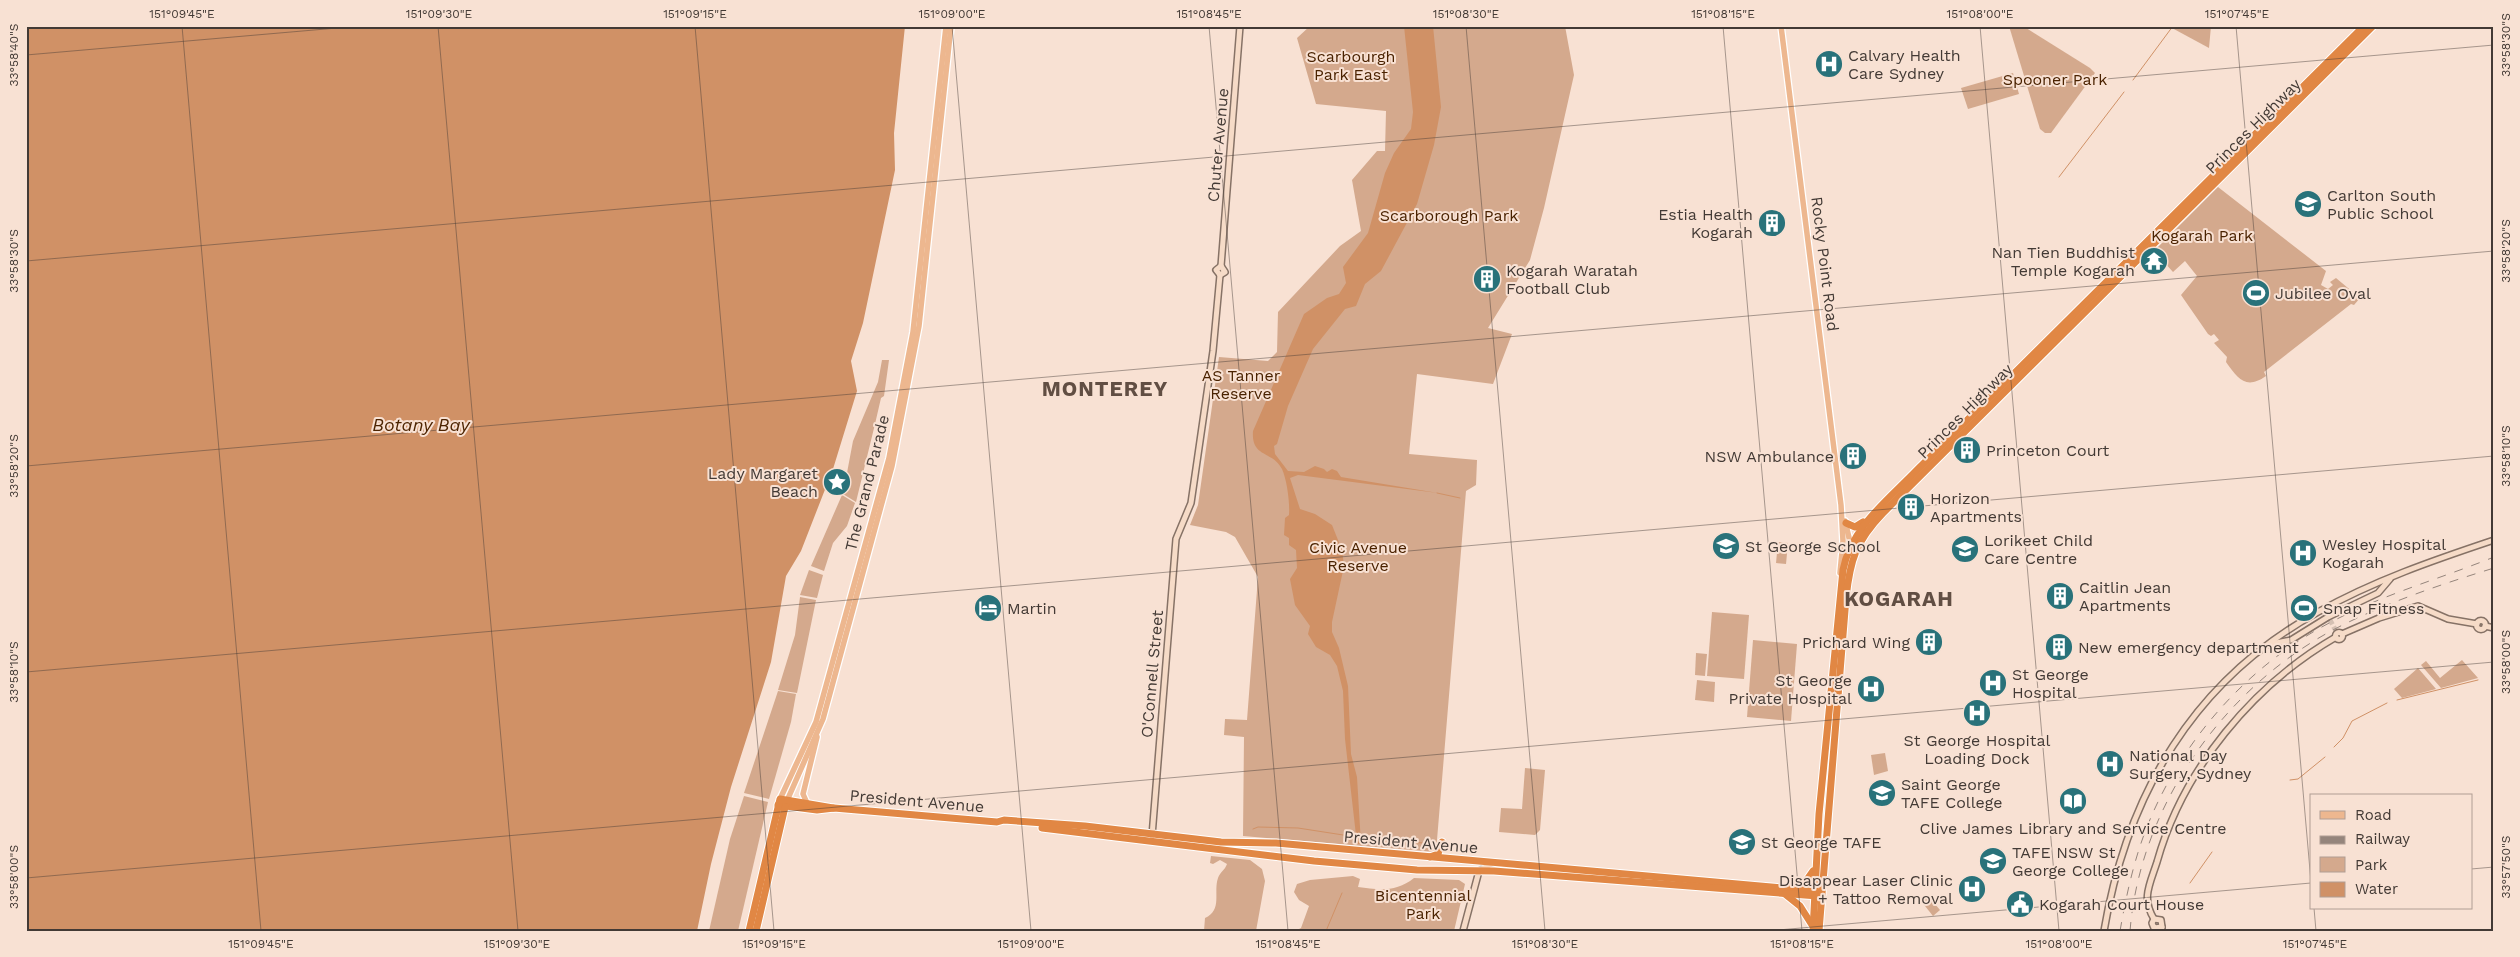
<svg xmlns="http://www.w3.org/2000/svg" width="2520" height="957" font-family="'Work Sans',sans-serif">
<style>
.green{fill:#d4a98d}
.water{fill:#d09166}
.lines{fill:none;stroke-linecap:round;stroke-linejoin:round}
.stream{stroke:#d09166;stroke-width:1}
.secondary-tunnel{stroke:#d4c0b3;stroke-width:5;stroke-dasharray:5 2.5;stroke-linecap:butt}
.secondary-casing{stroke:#867266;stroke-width:8}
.primary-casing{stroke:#fff;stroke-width:8}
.highway-casing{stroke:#fff;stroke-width:9}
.secondary{stroke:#f6dbc7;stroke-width:5}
.primary{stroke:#edb78f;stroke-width:5.5}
.highway{stroke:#e18744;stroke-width:7}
.rail{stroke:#95857c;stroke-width:1;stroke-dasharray:9 9;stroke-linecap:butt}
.ticks{fill:none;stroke:#433a35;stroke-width:1;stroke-opacity:0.45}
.labels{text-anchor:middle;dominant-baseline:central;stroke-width:4;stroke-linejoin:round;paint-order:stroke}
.poi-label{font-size:16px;fill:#433a35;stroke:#f8e1d3;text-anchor:start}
.park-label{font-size:16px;fill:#4a2200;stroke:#f8e1d3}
.street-label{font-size:16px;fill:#433a35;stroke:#f8e1d3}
.water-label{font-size:18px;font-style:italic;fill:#4d2401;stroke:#f8e1d3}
.district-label{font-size:21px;font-weight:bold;letter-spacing:1px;fill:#614e43;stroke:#f8e1d3}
.neatline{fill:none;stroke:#433a35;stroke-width:2}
.ticks-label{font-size:12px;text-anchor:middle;fill:#433a35}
</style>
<rect width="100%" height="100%" fill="#f8e1d3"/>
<g class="green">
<path d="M1310 26H1565L1574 75 1544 208 1530 260 1488 328 1512 334 1493 384 1417 374 1409 454 1477 460 1476 485 1466 491 1436 852 1243 836 1244 737 1224 735 1225 719 1247 720 1258 577 1235 537 1226 532 1190 525 1198 505 1219 357 1268 361 1277 352 1278 312 1340 246 1361 231 1352 180 1377 151H1385L1386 111 1316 104 1297 38Z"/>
<path d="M2009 26H2023L2090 68 2095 73 2051 133H2045L2040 129Z"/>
<path d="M2171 26H2211L2209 48 2172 28Z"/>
<path d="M2013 73 2019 94 1968 109 1961 88Z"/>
<path d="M2218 187 2326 271 2321 285 2328 289 2333 285 2330 282 2336 278 2360 298 2354 305 2351 304 2264 372 2266 376C2246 390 2238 379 2226 362L2227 357 2214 343 2219 340 2214 334 2211 336 2208 334 2181 295 2197 276 2185 261 2173 272 2154 251Z"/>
<path d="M882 360H889L884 396 881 398 875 424 856 502 843 494 853 441 878 382Z"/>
<path d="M842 495 855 503 847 526 833 543 824 571 811 566Z"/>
<path d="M1778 542 1788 543 1786 564 1776 563Z"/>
<path d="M809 570 823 575 817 598 800 595Z"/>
<path d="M800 597 816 600 797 693 778 690 795 635Z"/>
<path d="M1712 612 1749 615 1744 679 1707 676Z"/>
<path d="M1753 640 1797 644 1791 721 1747 717Z"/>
<path d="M1696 653 1707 654 1705 676 1695 675Z"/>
<path d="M2462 660 2478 678 2441 688 2421 665 2426 661 2440 678Z"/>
<path d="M2418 668 2436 689 2402 698 2394 689Z"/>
<path d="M1697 680 1715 682 1714 702 1695 700Z"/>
<path d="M778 691 796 694 791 722 769 799 744 793Z"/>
<path d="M1885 753 1888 771 1874 775 1871 755Z"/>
<path d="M1525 768 1545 770 1540 830 1535 835 1499 832 1501 808 1522 809Z"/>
<path d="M744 796 768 802 738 931H709L730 839Z"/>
<path d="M1211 856 1250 860 1262 869 1265 881 1256 931H1204L1205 918C1223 910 1213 892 1218 878 1220 872 1225 870 1227 864L1220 860 1213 864 1210 863Z"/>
<path d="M1353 876 1360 879 1358 887C1379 890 1397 892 1414 878L1459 880 1465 884 1454 931H1295L1301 928 1309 906 1299 900 1294 892 1297 884 1310 880Z"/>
<path d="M1928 896 1940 910 1933 916 1921 901Z"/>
</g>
<g class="water">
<path d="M26 26H905L894 133 895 170 863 323 851 361 857 391 833 469 801 551 786 576 771 662 731 787 711 864 697 931H26Z"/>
<path d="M1404 26H1433L1441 107 1434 145 1417 204 1381 271 1365 284 1356 306 1345 309 1313 349 1288 406 1277 444 1274 446 1275 454 1288 471 1304 472 1315 466 1324 469 1327 472 1332 469 1337 471 1341 477 1438 493 1298 475 1290 478 1300 509 1315 514 1332 525 1342 550 1344 566 1332 622V632L1339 648 1348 686 1351 754 1357 777 1361 844H1357L1345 739 1343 691 1337 666 1330 655 1316 647 1308 634 1310 626 1295 605 1290 579 1297 568 1296 550 1289 545V538L1284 535 1285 518 1289 515C1290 503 1287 480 1282 469 1272 450 1251 458 1253 431L1304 314 1327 298 1339 294 1346 283 1343 267 1368 233 1385 173 1394 153 1411 129 1413 112Z"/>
</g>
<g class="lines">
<g class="stream">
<path d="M2133 80 2173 26"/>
<path d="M2059 177 2124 92"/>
<path d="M1437 493 1460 498"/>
<path d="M2492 679H2494"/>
<path d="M2397 700 2478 680"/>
<path d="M2334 747 2343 738 2352 721 2387 703"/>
<path d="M2290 780 2298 779 2325 757"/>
<path d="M1253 829 1258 827 1298 828 1356 837"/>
<path d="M1360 838C1372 843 1391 845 1404 844 1413 844 1419 841 1428 844"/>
<path d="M2190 883 2212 852"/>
<path d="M1326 931 1342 893"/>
</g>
<path class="secondary-tunnel" d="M2330 620 2336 631"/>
<defs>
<g id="secondary">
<path d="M1221 266 1240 26"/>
<path d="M1220 275 1216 270 1221 266"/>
<path d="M1220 275 1225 272 1221 266"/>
<circle cx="2481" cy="625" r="4.5"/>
<path d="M2485 626 2494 628"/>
<circle cx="2339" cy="636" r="3.5"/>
<path d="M2342 634 2379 618 2418 606 2448 619 2477 624"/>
<path d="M2271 644 2291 640 2328 617 2378 593 2390 579"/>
<path d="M1152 836 1176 539 1191 503 1213 351 1220 275"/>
<path d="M2154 919C2141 898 2150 884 2157 862 2183 769 2253 685 2336 637"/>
<path d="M2154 919 2152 923 2154 928 2162 927"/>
<path d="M2154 919 2161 920 2162 927"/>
<path d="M1463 931 1479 871 1491 864"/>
<path d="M2104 931C2127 794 2194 680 2318 612 2373 581 2434 560 2494 540"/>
</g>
<g id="primary">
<path d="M1781 26 1841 505 1843 541 1840 573"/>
<path d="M1845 521 1851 546"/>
<path d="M780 799 816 722 889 458 913 332 946 26"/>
<path d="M786 803 823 719 892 466 919 326 951 26"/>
<path d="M807 803 803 794 817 737"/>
</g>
<g id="highway">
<path d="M1846 523 1855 527 1863 522"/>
<path d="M778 805 817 810 834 808 997 822 1004 820 1085 826 1221 842 1276 843 1816 891"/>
<path d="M1042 828 1314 861 1417 870 1494 871 1818 896"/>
<path d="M1430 857 1438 854 1442 842"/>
<path d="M1790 887 1806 881 1813 871"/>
<path d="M1785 894 1800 906 1812 925"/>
<path d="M749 931 780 799 833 808"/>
<path d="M756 931 785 807"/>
<path d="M1813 931 1819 814 1843 570C1851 528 1887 501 1916 471L2364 26"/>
<path d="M1819 931 1846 598C1850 560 1856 541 1883 513L2373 26"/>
</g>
</defs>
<use href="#secondary" class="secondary-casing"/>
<use href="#primary" class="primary-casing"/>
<use href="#highway" class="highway-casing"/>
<use href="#secondary" class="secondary"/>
<use href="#primary" class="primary"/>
<use href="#highway" class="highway"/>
<g class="rail">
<path d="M2120 931C2126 897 2133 864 2145 832 2180 740 2251 661 2339 618 2388 593 2442 578 2494 557"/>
<path d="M2130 931C2140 806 2223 690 2331 631 2382 604 2439 585 2494 568"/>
</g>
</g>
<path class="ticks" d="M182 26 261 931M438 26 518 931M695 26 774 931M952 26 1031 931M1209 26 1288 931M1466 26 1545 931M1723 26 1802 931M1980 26 2059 931M2236 26 2311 882M2493 26 2494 32M26 55 360 26M26 261 2494 45M26 466 2494 251M26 672 2494 456M2471 869 2494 867M26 878 2494 662M2314 908 2316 931M1767 931 2311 883"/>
<defs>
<symbol id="hospital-disc" viewBox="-11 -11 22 22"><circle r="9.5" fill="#29727a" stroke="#f8e1d3"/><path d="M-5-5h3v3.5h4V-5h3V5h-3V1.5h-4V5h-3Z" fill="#fff"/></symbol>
<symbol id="school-disc" viewBox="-11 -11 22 22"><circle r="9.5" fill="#29727a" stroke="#f8e1d3"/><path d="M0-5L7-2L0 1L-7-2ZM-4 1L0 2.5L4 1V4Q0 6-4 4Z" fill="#fff"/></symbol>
<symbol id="building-disc" viewBox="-11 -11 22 22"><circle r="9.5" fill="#29727a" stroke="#f8e1d3"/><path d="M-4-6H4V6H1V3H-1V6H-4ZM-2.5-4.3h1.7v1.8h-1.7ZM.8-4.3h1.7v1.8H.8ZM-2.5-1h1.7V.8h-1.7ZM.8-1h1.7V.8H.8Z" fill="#fff"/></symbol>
<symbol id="temple-disc" viewBox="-11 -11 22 22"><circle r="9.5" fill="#29727a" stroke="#f8e1d3"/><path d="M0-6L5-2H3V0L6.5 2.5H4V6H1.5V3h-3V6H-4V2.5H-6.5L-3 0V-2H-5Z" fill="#fff"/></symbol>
<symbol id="stadium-disc" viewBox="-11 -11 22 22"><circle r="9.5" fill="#29727a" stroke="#f8e1d3"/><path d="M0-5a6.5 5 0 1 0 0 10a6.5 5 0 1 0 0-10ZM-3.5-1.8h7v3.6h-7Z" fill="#fff"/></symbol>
<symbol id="sight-disc" viewBox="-11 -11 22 22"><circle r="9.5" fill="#29727a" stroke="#f8e1d3"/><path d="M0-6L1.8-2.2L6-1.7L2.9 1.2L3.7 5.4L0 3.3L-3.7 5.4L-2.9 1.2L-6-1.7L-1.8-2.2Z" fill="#fff"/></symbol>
<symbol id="hotel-disc" viewBox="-11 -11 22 22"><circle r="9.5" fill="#29727a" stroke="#f8e1d3"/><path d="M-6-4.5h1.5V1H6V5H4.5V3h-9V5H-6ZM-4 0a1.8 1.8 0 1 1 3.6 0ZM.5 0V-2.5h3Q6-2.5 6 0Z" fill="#fff"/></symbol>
<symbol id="university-disc" viewBox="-11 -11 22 22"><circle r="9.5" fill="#29727a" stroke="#f8e1d3"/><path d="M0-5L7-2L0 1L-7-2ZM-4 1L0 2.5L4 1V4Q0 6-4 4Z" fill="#fff"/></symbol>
<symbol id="library-disc" viewBox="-11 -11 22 22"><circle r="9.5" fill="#29727a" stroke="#f8e1d3"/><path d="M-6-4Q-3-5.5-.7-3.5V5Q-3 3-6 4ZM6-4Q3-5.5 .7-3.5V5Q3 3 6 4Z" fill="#fff"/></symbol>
<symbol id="civic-disc" viewBox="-11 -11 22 22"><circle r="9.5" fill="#29727a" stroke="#f8e1d3"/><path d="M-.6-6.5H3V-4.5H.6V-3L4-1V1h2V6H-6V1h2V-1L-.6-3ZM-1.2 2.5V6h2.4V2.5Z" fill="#fff"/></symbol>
</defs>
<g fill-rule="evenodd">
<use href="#hospital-disc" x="1813" y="48" width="32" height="32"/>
<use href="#school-disc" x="2292" y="188" width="32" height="32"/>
<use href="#building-disc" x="1756" y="207" width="32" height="32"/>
<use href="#temple-disc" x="2138" y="245" width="32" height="32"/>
<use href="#building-disc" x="1471" y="263" width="32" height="32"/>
<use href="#stadium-disc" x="2240" y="277" width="32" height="32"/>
<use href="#building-disc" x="1951" y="434" width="32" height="32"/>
<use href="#building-disc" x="1837" y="440" width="32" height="32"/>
<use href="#sight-disc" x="821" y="466" width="32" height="32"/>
<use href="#building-disc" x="1895" y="491" width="32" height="32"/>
<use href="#school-disc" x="1710" y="530" width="32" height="32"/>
<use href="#school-disc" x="1949" y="533" width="32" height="32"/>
<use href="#hospital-disc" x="2287" y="537" width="32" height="32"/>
<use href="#building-disc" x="2044" y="580" width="32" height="32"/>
<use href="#hotel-disc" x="972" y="592" width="32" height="32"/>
<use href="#stadium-disc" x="2288" y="592" width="32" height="32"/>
<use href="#building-disc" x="1913" y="626" width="32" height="32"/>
<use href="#building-disc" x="2043" y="631" width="32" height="32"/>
<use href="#hospital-disc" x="1977" y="667" width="32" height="32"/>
<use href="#hospital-disc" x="1855" y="673" width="32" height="32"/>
<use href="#hospital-disc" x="1961" y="697" width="32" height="32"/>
<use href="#hospital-disc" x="2094" y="748" width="32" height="32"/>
<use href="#university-disc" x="1866" y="777" width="32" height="32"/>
<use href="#library-disc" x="2057" y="785" width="32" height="32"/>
<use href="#university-disc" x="1726" y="826" width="32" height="32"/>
<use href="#university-disc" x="1977" y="845" width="32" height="32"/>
<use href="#hospital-disc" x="1956" y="873" width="32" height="32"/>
<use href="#civic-disc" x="2004" y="888" width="32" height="32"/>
</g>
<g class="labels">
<g class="poi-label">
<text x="1848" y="55">Calvary Health<tspan x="1848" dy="18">Care Sydney</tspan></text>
<text x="2327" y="195">Carlton South<tspan x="2327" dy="18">Public School</tspan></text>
<text x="1753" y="214" text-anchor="end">Estia Health<tspan x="1753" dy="18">Kogarah</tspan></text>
<text x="2135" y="252" text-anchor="end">Nan Tien Buddhist<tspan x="2135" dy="18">Temple Kogarah</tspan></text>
<text x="1506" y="270">Kogarah Waratah<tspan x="1506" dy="18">Football Club</tspan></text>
<text x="2275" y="293">Jubilee Oval</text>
<text x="1986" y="450">Princeton Court</text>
<text x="1834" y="456" text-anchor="end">NSW Ambulance</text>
<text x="818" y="473" text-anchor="end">Lady Margaret<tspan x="818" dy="18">Beach</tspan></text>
<text x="1930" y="498">Horizon<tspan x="1930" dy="18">Apartments</tspan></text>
<text x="1984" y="540">Lorikeet Child<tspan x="1984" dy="18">Care Centre</tspan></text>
<text x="2322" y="544">Wesley Hospital<tspan x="2322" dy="18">Kogarah</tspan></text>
<text x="1745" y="546">St George School</text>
<text x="2079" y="587">Caitlin Jean<tspan x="2079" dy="18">Apartments</tspan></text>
<text x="1007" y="608">Martin</text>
<text x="2323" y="608">Snap Fitness</text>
<text x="1910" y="642" text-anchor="end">Prichard Wing</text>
<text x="2078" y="647">New emergency department</text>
<text x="2012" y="674">St George<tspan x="2012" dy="18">Hospital</tspan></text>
<text x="1852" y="680" text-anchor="end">St George<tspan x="1852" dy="18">Private Hospital</tspan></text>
<text x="1977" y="740" text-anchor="middle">St George Hospital<tspan x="1977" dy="18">Loading Dock</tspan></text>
<text x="2129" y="755">National Day<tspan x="2129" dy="18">Surgery, Sydney</tspan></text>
<text x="1901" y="784">Saint George<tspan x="1901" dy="18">TAFE College</tspan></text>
<text x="2073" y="828" text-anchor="middle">Clive James Library and Service Centre</text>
<text x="1761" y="842">St George TAFE</text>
<text x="2012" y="852">TAFE NSW St<tspan x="2012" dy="18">George College</tspan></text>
<text x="1953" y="880" text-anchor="end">Disappear Laser Clinic<tspan x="1953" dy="18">+ Tattoo Removal</tspan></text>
<text x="2039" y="904">Kogarah Court House</text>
</g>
<g class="park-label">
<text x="1351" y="56">Scarbourgh<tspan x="1351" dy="18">Park East</tspan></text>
<text x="2055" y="79">Spooner Park</text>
<text x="1449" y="215">Scarborough Park</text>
<text x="2202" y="235">Kogarah Park</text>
<text x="1241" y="375">AS Tanner<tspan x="1241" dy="18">Reserve</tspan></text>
<text x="1358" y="547">Civic Avenue<tspan x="1358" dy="18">Reserve</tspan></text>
<text x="1423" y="895">Bicentennial<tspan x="1423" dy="18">Park</tspan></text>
</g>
<g class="street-label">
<text transform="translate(2253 126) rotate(-45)">Princes Highway</text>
<text transform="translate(1218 145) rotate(-85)">Chuter Avenue</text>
<text transform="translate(1825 264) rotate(83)">Rocky Point Road</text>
<text transform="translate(1965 411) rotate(-45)">Princes Highway</text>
<text transform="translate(867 483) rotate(-76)">The Grand Parade</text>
<text transform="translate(1152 674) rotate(-85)">O'Connell Street</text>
<text transform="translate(917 801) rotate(5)">President Avenue</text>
<text transform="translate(1411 842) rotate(5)">President Avenue</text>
</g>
<g class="water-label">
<text x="421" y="424">Botany Bay</text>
</g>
<g class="district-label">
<text x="1105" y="388">MONTEREY</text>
<text x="1899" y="598">KOGARAH</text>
</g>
</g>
<rect width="2520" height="957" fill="none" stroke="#f8e1d3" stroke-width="55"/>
<rect x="2310" y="794" width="162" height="115" fill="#f8e1d3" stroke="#b09e94"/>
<rect x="2320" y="811" width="25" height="8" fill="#edb78f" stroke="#b09e94"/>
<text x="2355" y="820" font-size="15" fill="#433a35">Road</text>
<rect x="2320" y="836" width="25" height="8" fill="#95857c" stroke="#b09e94"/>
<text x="2355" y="844" font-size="15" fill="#433a35">Railway</text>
<rect x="2320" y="857" width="25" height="15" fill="#d4a98d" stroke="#b09e94"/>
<text x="2355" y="870" font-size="15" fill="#433a35">Park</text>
<rect x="2320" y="882" width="25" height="15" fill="#d09166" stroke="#b09e94"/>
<text x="2355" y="894" font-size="15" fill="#433a35">Water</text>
<rect x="28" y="28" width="2464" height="902" class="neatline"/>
<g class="ticks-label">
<text x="182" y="18">151°09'45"E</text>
<text x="439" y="18">151°09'30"E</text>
<text x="695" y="18">151°09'15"E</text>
<text x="952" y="18">151°09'00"E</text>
<text x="1209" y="18">151°08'45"E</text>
<text x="1466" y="18">151°08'30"E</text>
<text x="1723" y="18">151°08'15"E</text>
<text x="1980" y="18">151°08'00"E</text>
<text x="2237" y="18">151°07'45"E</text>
<text transform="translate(2506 45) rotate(-90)" y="4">33°58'30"S</text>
<text transform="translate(14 55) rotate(-90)" y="4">33°58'40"S</text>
<text transform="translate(2506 251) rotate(-90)" y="4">33°58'20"S</text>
<text transform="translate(14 261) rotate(-90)" y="4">33°58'30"S</text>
<text transform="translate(2506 456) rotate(-90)" y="4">33°58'10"S</text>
<text transform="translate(14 466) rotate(-90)" y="4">33°58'20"S</text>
<text transform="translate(2506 662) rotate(-90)" y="4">33°58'00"S</text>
<text transform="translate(14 672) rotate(-90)" y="4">33°58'10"S</text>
<text transform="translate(2506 867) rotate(-90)" y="4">33°57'50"S</text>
<text transform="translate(14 877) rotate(-90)" y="4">33°58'00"S</text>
<text x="261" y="948">151°09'45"E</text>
<text x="517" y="948">151°09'30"E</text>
<text x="774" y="948">151°09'15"E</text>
<text x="1031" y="948">151°09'00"E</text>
<text x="1288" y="948">151°08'45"E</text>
<text x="1545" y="948">151°08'30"E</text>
<text x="1802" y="948">151°08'15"E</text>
<text x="2059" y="948">151°08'00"E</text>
<text x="2315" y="948">151°07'45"E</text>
</g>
</svg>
